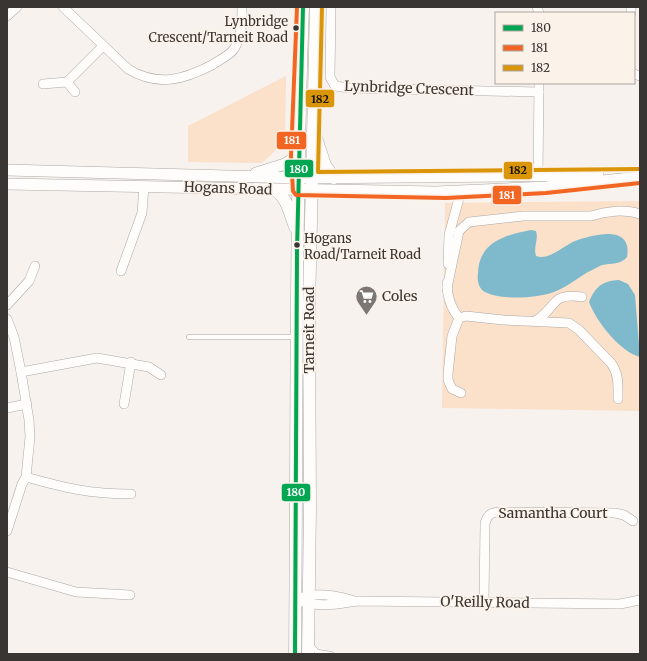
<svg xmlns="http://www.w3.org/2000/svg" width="647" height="661" font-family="Merriweather,serif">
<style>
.green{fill:#fbe0ca}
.water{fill:#7fbacc}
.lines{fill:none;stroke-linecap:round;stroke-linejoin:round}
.service-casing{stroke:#aca8a5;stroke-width:5.5}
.minor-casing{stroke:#aca8a5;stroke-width:10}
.tertiary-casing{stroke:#aca8a5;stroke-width:12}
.secondary-casing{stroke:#aca8a5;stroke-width:13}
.service{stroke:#fefdfc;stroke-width:4.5}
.minor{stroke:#fefdfc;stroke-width:9}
.tertiary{stroke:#fefdfc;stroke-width:11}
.secondary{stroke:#fefdfc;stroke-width:12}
.bus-1-casing{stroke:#fbf2ea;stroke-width:7}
.bus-2-casing{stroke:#fbf2ea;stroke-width:7}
.bus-3-casing{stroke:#fbf2ea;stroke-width:7}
.bus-1{stroke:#00a651;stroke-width:4}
.bus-2{stroke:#f26522;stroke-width:4}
.bus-3{stroke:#da9508;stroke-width:4}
.bus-dot{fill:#393532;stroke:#fbf2ea;stroke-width:1.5}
.labels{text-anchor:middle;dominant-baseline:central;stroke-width:3.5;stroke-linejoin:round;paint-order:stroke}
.bus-label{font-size:13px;fill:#393532;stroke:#fbf2ea;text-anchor:end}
.street-label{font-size:14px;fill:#393532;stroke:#fbf2ea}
.poi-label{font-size:14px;fill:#393532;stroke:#fbf2ea;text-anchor:start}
.line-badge{stroke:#fbf2ea;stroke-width:1.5}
.badge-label{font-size:11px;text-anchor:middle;font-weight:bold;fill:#fff}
.pale-badge-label{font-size:11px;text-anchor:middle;font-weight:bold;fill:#111}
</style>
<rect width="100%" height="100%" fill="#f7f2ee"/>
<g class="green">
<path d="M286 76 285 142 262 163 188 162V126Z"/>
<path d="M640 201V411L442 408 445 203Z"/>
</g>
<g class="water">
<path d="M531 230 536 231C539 239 533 247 536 256 548 261 563 246 575 241 594 234 633 224 627 257 621 265 611 263 602 265 597 267 593 270 588 272 576 279 564 289 551 293 535 298 496 301 482 290 478 286 477 279 478 273 479 242 505 235 531 230Z"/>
<path d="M619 280 628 284 635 295 640 357C620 352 596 321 589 302 595 287 602 281 619 280Z"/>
</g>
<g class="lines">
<defs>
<g id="service">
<path d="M189 337H295"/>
<path d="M311 645 317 652 331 654"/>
</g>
<g id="minor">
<path d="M63 7 128 69C158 87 183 80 212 65 219 60 229 56 234 49 242 36 242 21 242 7"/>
<path d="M331 7 330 77 335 86 349 88 539 92"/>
<path d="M537 7 539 13"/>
<path d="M631 13V7"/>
<path d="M7 16 17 7"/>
<path d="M634 74 640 76"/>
<path d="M67 82 75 92"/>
<path d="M43 84 67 82 103 46"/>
<path d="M538 176 539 83"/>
<path d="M448 264 449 235 461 191"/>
<path d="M121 271 142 213 144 186"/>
<path d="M447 283C447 296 450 307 459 318"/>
<path d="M447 288 459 231 469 222 523 216H591C606 211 625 209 640 214"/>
<path d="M7 305 29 281 35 266"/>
<path d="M7 319 14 337 21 372 29 420 30 437 26 477 22 484 7 531"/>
<path d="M535 321C557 309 549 292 582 297"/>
<path d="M21 372 97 358 149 367 161 375"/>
<path d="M461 393 452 389 448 380V374L452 336 459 318 466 316 503 320 569 323 579 330 611 363C619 374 618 385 618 399"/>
<path d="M124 404 131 362"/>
<path d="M7 408 27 404"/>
<path d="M26 477C65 488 90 494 131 494"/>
<path d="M7 572 76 592 130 595"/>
<path d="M303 597C318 592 337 596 352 600"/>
<path d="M303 602C320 607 339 604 357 601L620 604 640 600"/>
<path d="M484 602 485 524C487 514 492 512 501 512L615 513 624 515 633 521"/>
</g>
<g id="tertiary">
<path d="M7 170 299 178 598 175"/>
<path d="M256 173 285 164 297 156"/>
<path d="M7 184 436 192 546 187 640 177"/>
</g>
<g id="secondary">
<path d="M316 138 325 165 334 178"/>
<path d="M275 190C287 197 290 214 295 227"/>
<path d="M295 654C297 438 295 223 303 7"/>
<path d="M308 654 310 507 309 306 316 7"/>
</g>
</defs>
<use href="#service" class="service-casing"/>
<use href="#minor" class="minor-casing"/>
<use href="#tertiary" class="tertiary-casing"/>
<use href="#secondary" class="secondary-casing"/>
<use href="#service" class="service"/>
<use href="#minor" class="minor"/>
<use href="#tertiary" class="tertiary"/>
<use href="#secondary" class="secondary"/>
<defs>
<path id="bus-1" d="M295 654 297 250 303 7"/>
<path id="bus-2" d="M297 7 291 156 293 191 296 195 446 198 546 193 640 183"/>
<path id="bus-3" d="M322 7 318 172 640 169"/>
</defs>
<use href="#bus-1" class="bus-1-casing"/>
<use href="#bus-2" class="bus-2-casing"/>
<use href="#bus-3" class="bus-3-casing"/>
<use href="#bus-1" class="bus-1"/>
<use href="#bus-2" class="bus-2"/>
<use href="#bus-3" class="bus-3"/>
</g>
<defs>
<symbol id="supermarket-pin" viewBox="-11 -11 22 30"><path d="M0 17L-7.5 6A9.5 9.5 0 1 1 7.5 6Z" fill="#7c7774" stroke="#fbf2ea"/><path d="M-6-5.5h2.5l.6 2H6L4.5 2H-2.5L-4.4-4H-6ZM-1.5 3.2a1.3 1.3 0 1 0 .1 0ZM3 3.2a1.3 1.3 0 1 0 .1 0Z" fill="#fff"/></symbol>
</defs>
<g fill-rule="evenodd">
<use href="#supermarket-pin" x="354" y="284" width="25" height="34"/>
</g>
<g class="bus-dot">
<circle cx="296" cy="28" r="3.5"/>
<circle cx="297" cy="245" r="3.5"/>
</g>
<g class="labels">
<g class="bus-label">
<text x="288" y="21">Lynbridge<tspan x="288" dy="16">Crescent/Tarneit Road</tspan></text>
<text x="304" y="238" text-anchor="start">Hogans<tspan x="304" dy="16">Road/Tarneit Road</tspan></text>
</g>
<g class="street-label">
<text transform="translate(409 88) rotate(2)">Lynbridge Crescent</text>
<text transform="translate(228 188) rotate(2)">Hogans Road</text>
<text transform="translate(309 330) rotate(-90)">Tarneit Road</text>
<text x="553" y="513">Samantha Court</text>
<text transform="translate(485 602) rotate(1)">O'Reilly Road</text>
</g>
<g class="poi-label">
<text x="382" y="296">Coles</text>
</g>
</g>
<g class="line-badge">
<rect x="305" y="89" width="30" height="19" rx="4" fill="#da9508"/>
<rect x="276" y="131" width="31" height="19" rx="4" fill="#f26522"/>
<rect x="284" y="159" width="30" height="19" rx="4" fill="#00a651"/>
<rect x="503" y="161" width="30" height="19" rx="4" fill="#da9508"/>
<rect x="492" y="185" width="30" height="20" rx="4" fill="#f26522"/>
<rect x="281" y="483" width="30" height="19" rx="4" fill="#00a651"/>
</g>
<g class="badge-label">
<text x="292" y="144">181</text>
<text x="299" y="173">180</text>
<text x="507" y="199">181</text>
<text x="296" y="496">180</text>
</g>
<g class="pale-badge-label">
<text x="320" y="103">182</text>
<text x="518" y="174">182</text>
</g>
<rect width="647" height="661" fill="none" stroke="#393532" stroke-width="16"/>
<rect x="495" y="12" width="140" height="72" fill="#fbf2ea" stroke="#ada6a0"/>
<rect x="503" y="25" width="20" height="6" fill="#00a651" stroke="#ada6a0"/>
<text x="531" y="32" font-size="12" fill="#393532">180</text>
<rect x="503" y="45" width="20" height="6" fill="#f26522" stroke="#ada6a0"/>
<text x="531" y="52" font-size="12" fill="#393532">181</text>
<rect x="503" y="65" width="20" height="6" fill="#da9508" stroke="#ada6a0"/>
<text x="531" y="72" font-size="12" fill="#393532">182</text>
</svg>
